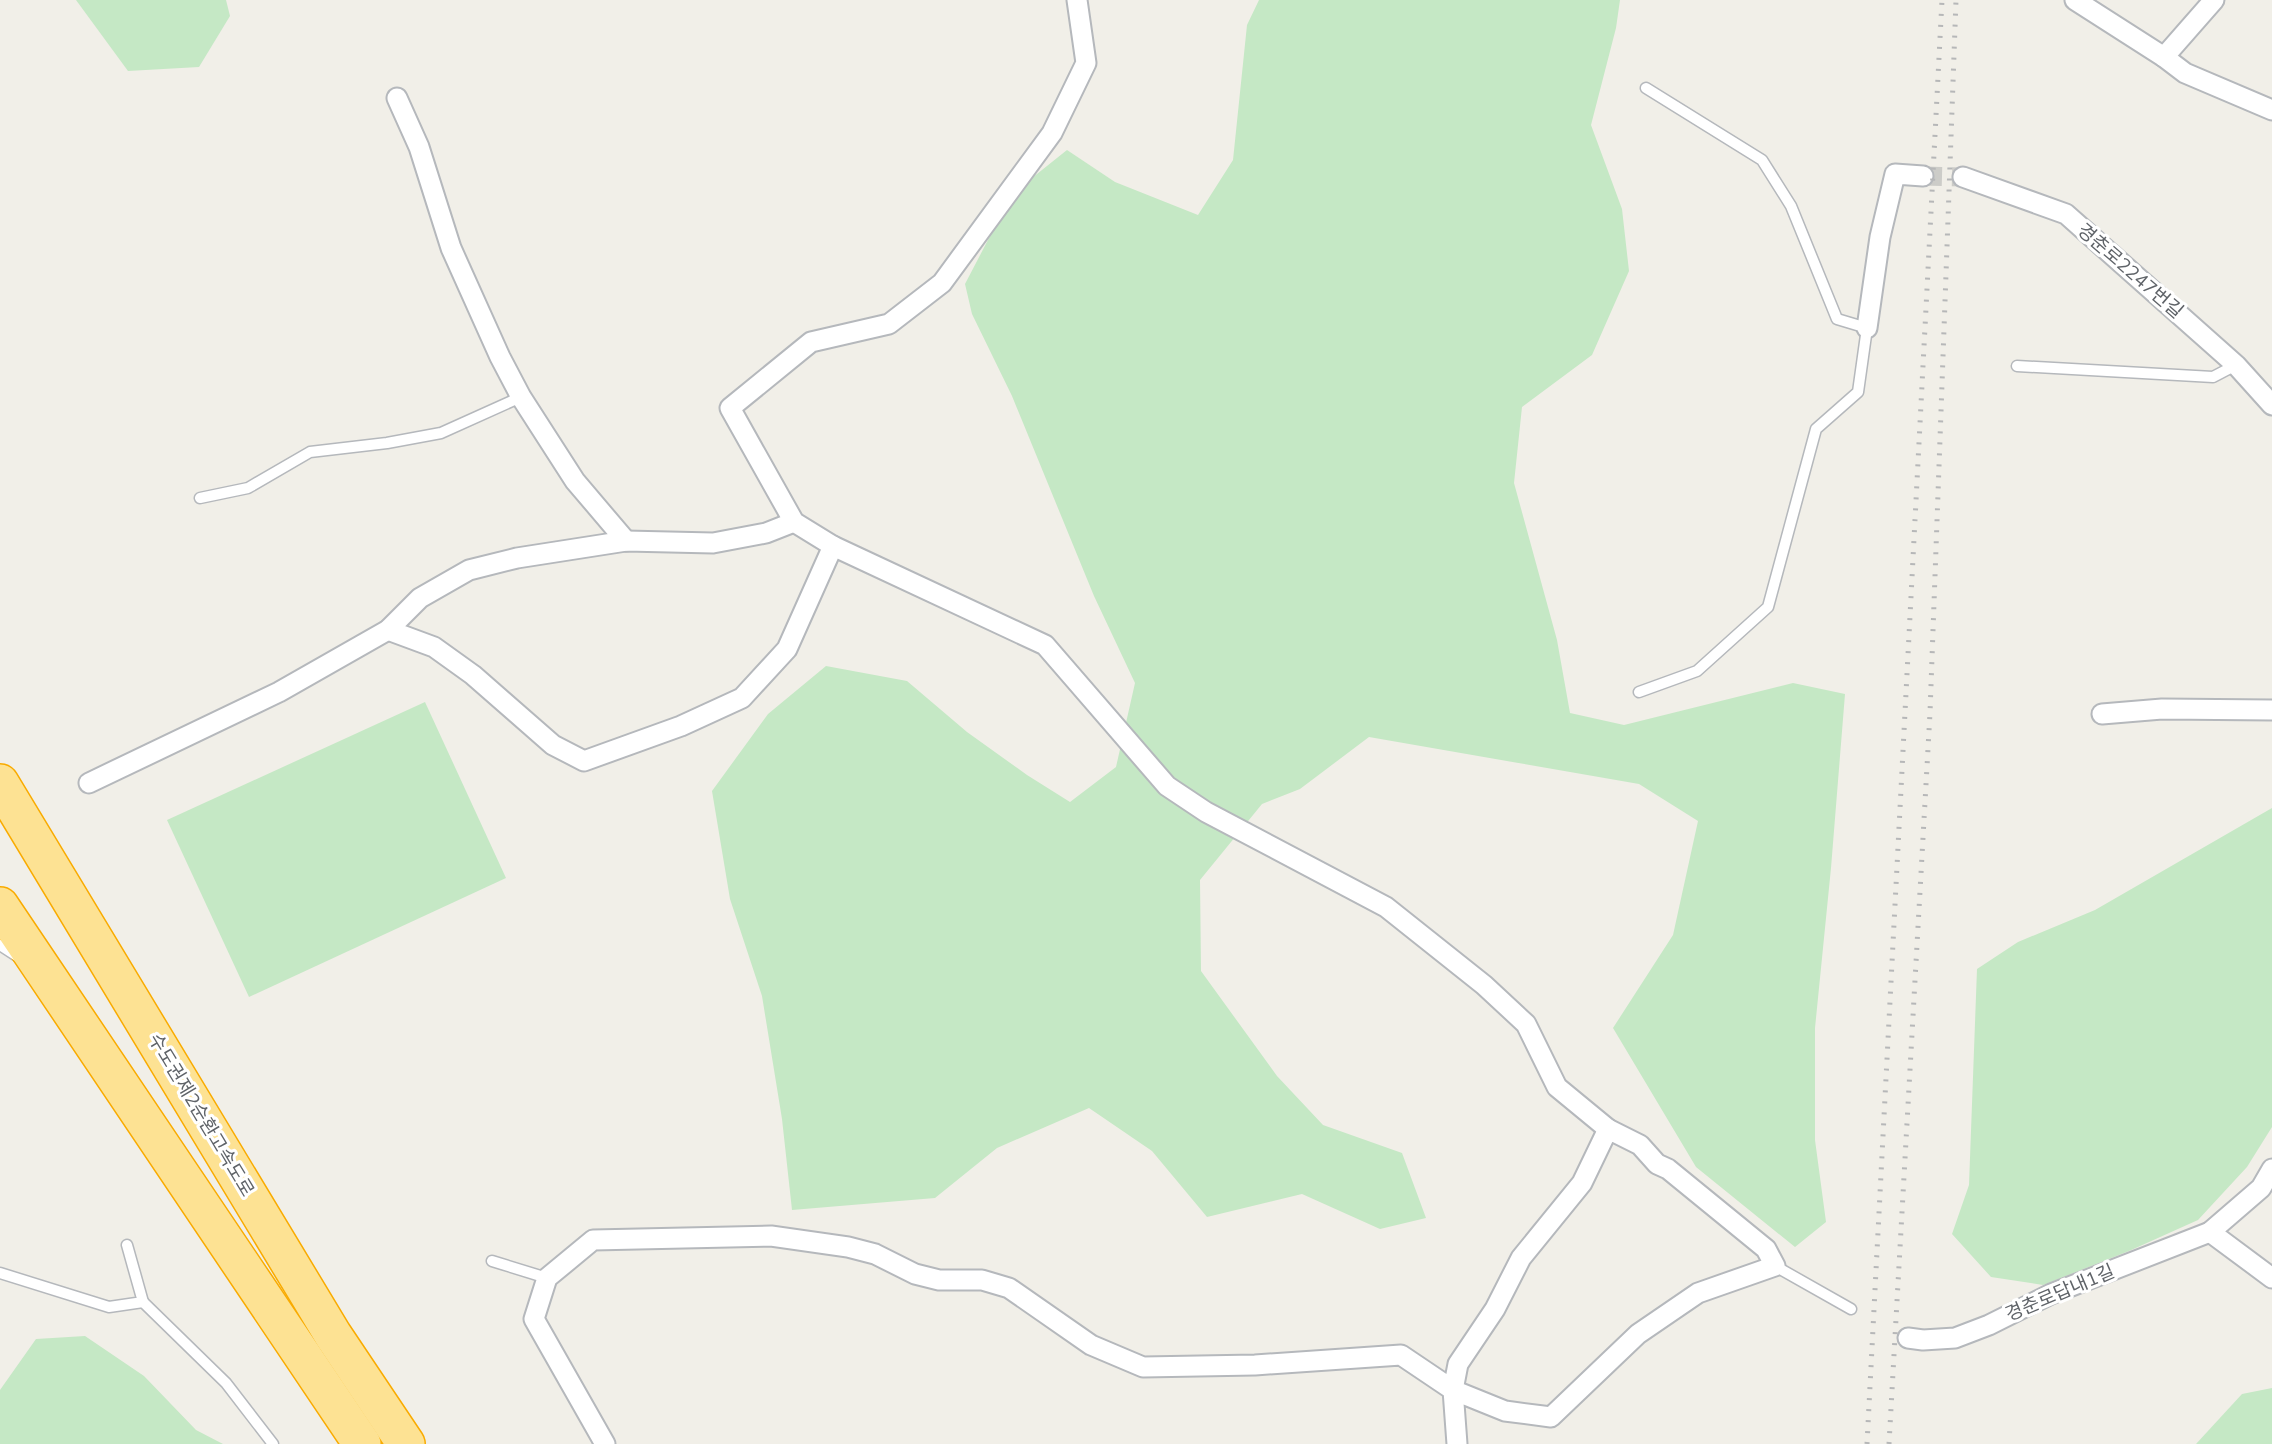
<svg xmlns="http://www.w3.org/2000/svg" width="2272" height="1444" font-family="'Nunito Sans','Noto Sans KR',sans-serif">
<style>
.green{fill:#c5e8c5}
.lines{fill:none;stroke-linecap:round;stroke-linejoin:round}
.street-tunnel{stroke:#ccccc8;stroke-width:19;stroke-dasharray:19 10;stroke-linecap:butt}
.lane-casing{stroke:#b5b8bc;stroke-width:13}
.street-casing{stroke:#b5b8bc;stroke-width:23}
.highway-casing{stroke:#f9ab00;stroke-width:40}
.lane{stroke:#fff;stroke-width:10}
.street{stroke:#fff;stroke-width:19}
.highway{stroke:#fde293;stroke-width:37}
.rail{stroke:#b6b7b8;stroke-width:5;stroke-dasharray:2 9;stroke-linecap:butt}
.labels{text-anchor:middle;dominant-baseline:central;stroke-width:6;stroke-linejoin:round;paint-order:stroke}
.street-label{font-size:19px;fill:#5f6368;stroke:#fff}
</style>
<rect width="100%" height="100%" fill="#f1efe8"/>
<g class="green">
<path d="M76 0H226L230 16 199 67 128 71Z"/>
<path d="M1259 0H1620L1616 28 1591 125 1622 209 1629 271 1592 355 1522 407 1514 483 1557 640 1570 713 1624 725 1793 683 1845 694 1831 868 1815 1028V1140L1826 1222 1795 1247 1696 1167 1613 1028 1673 935 1698 821 1639 784 1369 737 1300 789 1262 804 1200 880 1201 971 1277 1076 1323 1125 1402 1153 1426 1218 1380 1229 1302 1194 1207 1217 1152 1151 1089 1108 997 1148 935 1198 792 1210 782 1119 762 996 730 899 712 791 768 714 826 666 907 681 967 732 1027 775 1070 802 1116 767 1135 683 1094 596 1012 396 972 314 965 284 1012 194 1067 150 1115 182 1198 215 1233 160 1247 25Z"/>
<path d="M425 702 506 878 249 997 167 820Z"/>
<path d="M2272 808V1127L2247 1167 2198 1220 2129 1251 2043 1285 1991 1277 1952 1234 1969 1185 1977 969 2018 942 2095 910Z"/>
<path d="M85 1336 144 1376 196 1430 223 1444H0V1390L36 1339Z"/>
<path d="M2272 1388V1444H2196L2242 1394Z"/>
</g>
<g class="lines">
<path class="street-tunnel" d="M1923 176 1963 177"/>
<defs>
<g id="lane">
<path d="M2017 366 2213 377 2236 365"/>
<path d="M200 498 248 488 310 452 387 443 441 433 521 397"/>
<path d="M1639 692 1697 671 1768 607 1816 429 1858 392 1867 328 1837 319 1791 206 1762 160 1646 88"/>
<path d="M0 945 17 956"/>
<path d="M492 1261 547 1278"/>
<path d="M1775 1266 1851 1309"/>
<path d="M0 1273 109 1307 143 1302 127 1245"/>
<path d="M143 1302 226 1383 273 1444"/>
</g>
<g id="street">
<path d="M1077 0 1086 63 1052 133 942 283 889 324 811 342 730 408 794 522 833 546 1045 645 1167 786 1206 812 1386 907 1484 985 1526 1024 1557 1087 1608 1129"/>
<path d="M2075 0 2164 57 2185 73 2272 110"/>
<path d="M2164 57 2214 0"/>
<path d="M397 98 419 147 451 248 500 357 521 397 575 481 626 541"/>
<path d="M1963 177 2066 214 2236 365 2272 405"/>
<path d="M1867 328 1880 237 1895 174 1923 176"/>
<path d="M388 630 434 647 473 675 553 745 584 761 681 726 742 698 787 649 833 546"/>
<path d="M2102 714 2162 709 2272 710"/>
<path d="M89 783 279 692 388 630 420 598 469 570 517 558 626 541 713 543 766 533 794 522"/>
<path d="M2210 1232 2272 1278"/>
<path d="M1908 1338 1923 1340 1955 1338 1989 1325 2051 1294 2210 1232 2261 1188 2272 1169"/>
<path d="M605 1444 534 1319 547 1278 593 1240 771 1236 848 1247 875 1254 915 1274 939 1280H982L1009 1288 1091 1345 1143 1367 1255 1365 1401 1355 1453 1390 1505 1411 1551 1417 1638 1334 1698 1293 1775 1266 1766 1249 1668 1169 1657 1164 1640 1145 1608 1129 1582 1183 1521 1258 1495 1309 1458 1364 1453 1390 1457 1444"/>
</g>
<g id="highway">
<path d="M0 783 333 1335 406 1444"/>
<path d="M0 906 362 1444"/>
</g>
</defs>
<use href="#lane" class="lane-casing"/>
<use href="#street" class="street-casing"/>
<use href="#highway" class="highway-casing"/>
<use href="#lane" class="lane"/>
<use href="#street" class="street"/>
<use href="#highway" class="highway"/>
<g class="rail">
<path d="M1867 1444 1942 0"/>
<path d="M1889 1444 1930 713 1956 0"/>
</g>
</g>
<g class="labels">
<g class="street-label">
<text transform="translate(2130 271) rotate(41)">경춘로2247번길</text>
<text transform="translate(201 1115) rotate(59)">수도권제2순환고속도로</text>
<text transform="translate(2060 1293) rotate(-23)">경춘로답내1길</text>
</g>
</g>
</svg>
